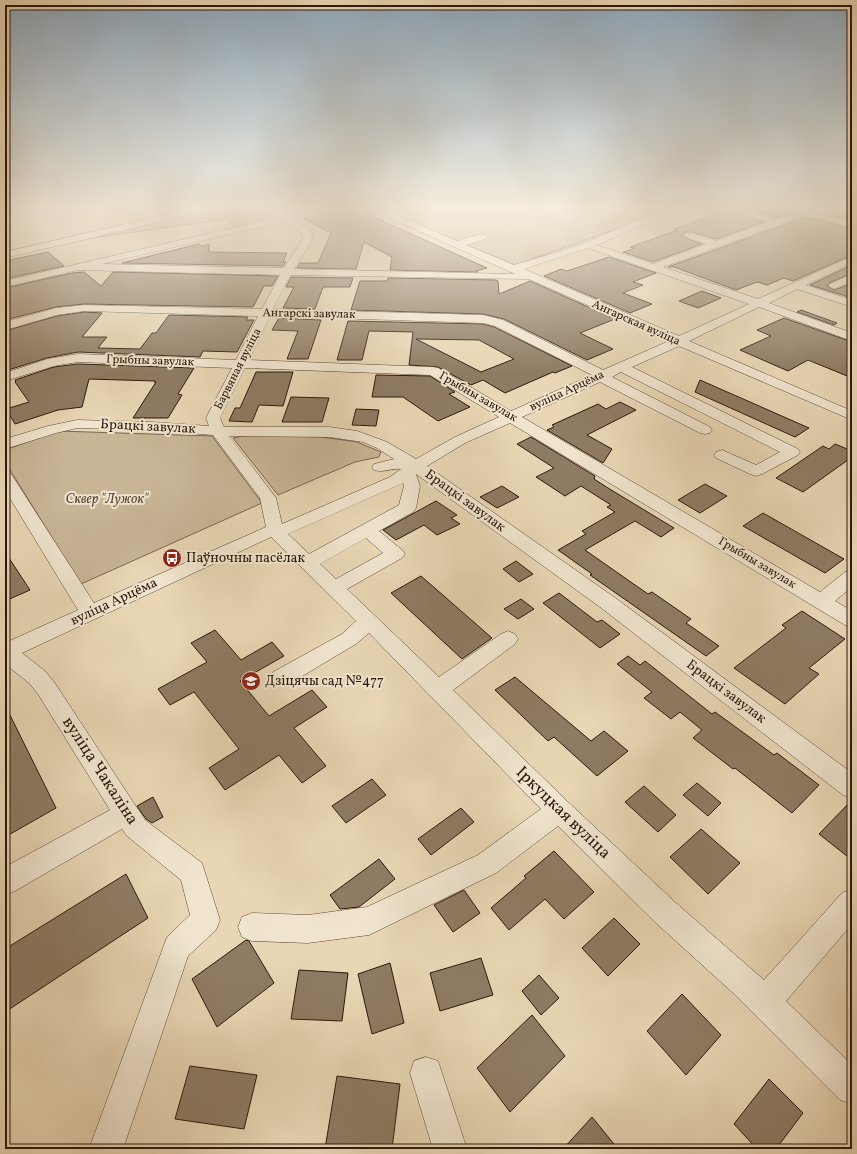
<svg xmlns="http://www.w3.org/2000/svg" width="857" height="1154" font-family="Vollkorn,serif">
<style>
.green{fill:#c8b697;stroke:#7a6752}
.building{fill:#8e7b63;stroke:#2c180c;fill-rule:evenodd}
.lines{fill:none;stroke-linecap:round;stroke-linejoin:round}
.minor-casing{stroke:#5b4836;stroke-width:1}
.minor{fill:#f0e4ce;fill-rule:evenodd}
.labels{text-anchor:middle;dominant-baseline:central;stroke-width:4;stroke-linejoin:round;paint-order:stroke}
.far-street-label{font-size:12px;fill:#2c180c;stroke:#f0e4ce}
.street-label{font-size:14px;fill:#2c180c;stroke:#f0e4ce}
.park-label{font-size:14px;font-style:italic;fill:#5b4736;stroke:#f0e4ce}
.poi-label{font-size:14px;fill:#2c180c;stroke:#f0e4ce;text-anchor:start}
.near-street-label{font-size:17px;fill:#2c180c;stroke:#f0e4ce}
</style>
<rect width="100%" height="100%" fill="#e8d6b4"/>
<filter id="stains"><feTurbulence type="fractalNoise" baseFrequency=".005" numOctaves="4"/><feColorMatrix values="0 0 0 0 .2 0 0 0 0 .09 0 0 0 0 .02 0 0 0 .5 -.17"/></filter>
<radialGradient id="worn" r=".72"><stop offset=".6" stop-color="#630" stop-opacity="0"/><stop offset="1" stop-color="#630" stop-opacity=".3"/></radialGradient>
<g class="green">
<path d="M210 210H263L281 218 238 228 226 219 84 239Z"/>
<path d="M383 210H670L515 265Z"/>
<path d="M58 431 212 436 262 503 81 584 5 462V450Z"/>
<path d="M248 435 322 437 357 442 381 452 379 457 355 462 278 495 233 438Z"/>
</g>
<g class="building">
<path d="M344 210H358L487 268 476 271 478 272 390 270 392 257 364 242 356 269 297 268 300 263H318L331 233 304 219Z"/>
<path d="M730 210H749L744 214 747 217 763 222 716 239 692 232H686L682 235 685 238 702 244 653 262 623 252 635 248 630 247 678 230 674 229Z"/>
<path d="M753 210H797L777 217Z"/>
<path d="M833 210H852V220L825 213Z"/>
<path d="M806 217 852 229V255L793 281 784 278 767 285 757 282 736 290 674 267H668Z"/>
<path d="M199 244 202 246 209 244V252L287 253 283 262H286L283 266 122 263Z"/>
<path d="M48 252 64 266 5 279V261Z"/>
<path d="M609 257 656 273 633 282 643 285 623 293 652 304 630 313 544 276 561 269 567 271Z"/>
<path d="M852 265V273L829 283 827 286 835 290 852 283V298L810 285Z"/>
<path d="M84 272 101 286 113 272 278 276 272 286H264L253 307 84 304 56 307 5 320V288L72 273Z"/>
<path d="M291 277 353 278 350 287H323L315 309 283 308 294 287H286Z"/>
<path d="M388 278 496 280 498 281 499 294 530 281 615 319 580 333 613 349 587 360 504 319 483 314 351 310 360 281H387Z"/>
<path d="M702 291 721 298 698 308 679 301Z"/>
<path d="M801 310 837 323 834 325 797 312Z"/>
<path d="M84 312 102 313 82 337H107L98 348 140 349 152 333H156L169 315 248 317 246 320H254L237 352 203 351 200 357 78 352 47 358 8 370 5 367V331L57 316Z"/>
<path d="M279 318 321 320 308 359H287L298 331 272 330Z"/>
<path d="M784 318 852 342V378L808 360 788 371 740 350 771 336 757 330Z"/>
<path d="M348 321 483 324 494 327 572 366 555 373 553 372 505 393 483 380 471 385 438 367 409 365 413 332 369 331 362 360H337ZM416 339 479 340 514 359 481 372Z"/>
<path d="M78 364 194 368 178 394 182 395 168 418H133L156 382H154L155 381 89 379 82 407 58 410 15 424 6 409 29 402 15 382 16 381 15 380 54 367Z"/>
<path d="M256 372H293L283 406 259 405 252 422 229 421 235 408H240Z"/>
<path d="M376 375 430 376 455 392 449 394 470 407 438 421 403 397H372Z"/>
<path d="M700 380 809 428 795 437 695 392Z"/>
<path d="M291 397 329 398 322 422H282Z"/>
<path d="M620 402 636 410 587 435 612 449 603 463 547 430 554 427 552 425 598 404 606 409Z"/>
<path d="M356 409 379 410 376 426 352 425Z"/>
<path d="M531 437 595 476 594 479 608 488 674 528 661 537 635 521 585 550 648 594 652 592 691 619 686 623 719 646 706 656 590 575 592 574 558 550 586 534 582 531 615 512 607 507 611 505 581 486 565 496 536 477 554 468 517 444Z"/>
<path d="M835 444 852 451V457L803 492 776 478 823 446 829 449Z"/>
<path d="M705 484 727 496 700 513 678 500Z"/>
<path d="M502 486 519 497 497 508 480 497Z"/>
<path d="M436 501 457 515 451 518 460 524 437 535 424 525 396 540 383 530Z"/>
<path d="M763 513 844 559 825 573 743 526Z"/>
<path d="M5 552 30 590 5 601Z"/>
<path d="M516 561 533 574 519 582 503 569Z"/>
<path d="M421 576 492 638 462 659 391 593Z"/>
<path d="M559 593 597 622 602 620 620 634 600 648 543 603Z"/>
<path d="M521 599 534 609 518 619 504 609Z"/>
<path d="M802 611 845 639 809 668 819 674 785 704 734 668 786 628 782 625Z"/>
<path d="M215 630 241 660 272 642 284 656 240 681 269 716 312 690 327 707 294 728 326 766 302 783 279 755 225 790 209 768 239 749 194 692 170 705 158 689 207 662 191 643Z"/>
<path d="M628 656 640 665 645 661 712 714 715 712 774 755 777 753 819 785 792 813 735 768 733 769 693 738 702 730 680 712 671 719 644 698 652 692 617 664Z"/>
<path d="M515 677 591 741 604 731 628 751 597 776 554 737 548 741 495 690Z"/>
<path d="M5 705 56 808 5 837Z"/>
<path d="M372 779 386 795 346 823 332 806Z"/>
<path d="M697 783 721 803 708 816 683 795Z"/>
<path d="M644 786 676 815 658 832 625 802Z"/>
<path d="M153 797 163 817 152 823 146 819 137 806Z"/>
<path d="M852 800V860L819 834Z"/>
<path d="M461 808 474 822 431 855 418 839Z"/>
<path d="M701 829 740 863 708 894 670 857Z"/>
<path d="M554 851 594 892 564 919 545 899 509 930 491 908 526 878 524 876Z"/>
<path d="M379 859 395 879 359 907 340 909 330 895Z"/>
<path d="M126 874 148 918 5 1012V949Z"/>
<path d="M464 890 480 913 453 932 434 905Z"/>
<path d="M614 918 640 944 608 976 582 948Z"/>
<path d="M246 940 249 941 274 983 217 1027 192 979Z"/>
<path d="M481 958 493 995 440 1011 430 973Z"/>
<path d="M390 963 404 1023 372 1034 358 974Z"/>
<path d="M299 970 348 973 342 1021 291 1019Z"/>
<path d="M539 975 559 998 541 1015 522 991Z"/>
<path d="M682 994 721 1035 686 1075 647 1031Z"/>
<path d="M532 1015 565 1056 510 1112 477 1068Z"/>
<path d="M190 1066 257 1075 244 1129 175 1119Z"/>
<path d="M337 1076 400 1084 392 1149H325Z"/>
<path d="M769 1079 803 1113 776 1149H757L734 1124Z"/>
<path d="M592 1117 618 1149H563Z"/>
</g>
<g class="lines">
<defs>
<g id="minor">
<path d="M5 210H20L16 213 5 214Z"/>
<path d="M186 210H202L198 213 5 258V252Z"/>
<path d="M262 210H273L285 216 310 210H326L325 212 293 220C303 224 311 227 313 239L294 269 515 274 372 210H384L457 241 482 234 485 235 487 237 485 239 466 245 514 265C538 258 562 251 584 243 615 232 650 210 682 210L681 212 628 231 597 245 653 264 706 244 686 237 684 235 686 233H692L716 241 768 222 748 216 746 214 748 212 751 211 777 219 802 210H815L814 212 852 222V228L806 215 663 267 758 299 852 256V263L806 285 852 300V307L797 289 769 303 852 333V341L759 307 689 341 852 411V420L679 346 632 367 798 449 800 452 798 455 762 474 756 476 750 474 716 458 714 455 716 452 722 450 756 465 780 452 621 372 612 377 710 427 712 430 710 433 705 434 700 433 600 382 522 417 820 592 845 572 852 571V587L835 601 852 611V627L845 625 510 423 465 443 427 466 614 597 852 773V798L843 795 600 607 416 474 420 486 416 508 413 512 379 531 402 550 405 554 402 558 347 589 439 677 501 634 508 631 515 634 518 639 515 644 453 690 568 802 676 903 764 980 842 893 852 889V924L786 1001 852 1065V1104L840 1100 733 993 656 923 558 826 496 873 369 935 308 943 252 941 242 937 238 927 242 917 252 913 308 915 367 907 478 855 541 809 369 633 356 644 289 684 281 686 273 684 270 678 273 672 342 634 356 621 271 537 22 653 45 671 54 682 145 820 202 863 220 920 216 930 188 956 123 1149H89L167 937 190 915 181 880 127 836 122 829 15 891 5 895V867L110 810 38 694 29 683 5 664V643L78 610 5 490V472L11 474 13 477 94 603 266 527 260 498 213 435 151 430 77 428 56 433 5 449V439L48 426 77 420 151 422 209 426 206 418 232 368 78 362 54 366 5 381V373L47 359 78 354 236 360 258 316 84 311 57 315 5 330V322L56 308 84 305 262 309 280 275 78 270 5 287V281L275 218ZM283 222C292 226 301 228 303 239L284 268 102 264ZM588 248 749 304 679 336 524 269ZM290 275 529 279 669 341 603 370 503 320 483 315 273 309ZM270 316 483 323 495 326 592 375 511 411 438 368 433 367 249 360ZM245 368 430 375 499 417 455 437 416 459 387 442 357 431 329 427H224L220 418ZM229 436 329 437 363 442 377 448 394 459 374 464 372 467 374 470C383 473 392 468 401 469L390 477 282 524 276 498ZM403 483 404 486 399 505 309 554 288 534ZM366 538 383 553 336 579 320 564Z"/>
<path d="M852 274V281L834 289 828 286 830 284Z"/>
<path d="M426 1057 438 1061 467 1149H433L410 1073 414 1061Z"/>
</g>
</defs>
<use href="#minor" class="minor-casing"/>
<use href="#minor" class="minor"/>
</g>
<linearGradient id="sky" x2="0" y2="1"><stop stop-color="#8ea8bc"/><stop offset="0.56" stop-color="#f5eddd"/><stop offset="1" stop-color="#f5eddd" stop-opacity="0"/></linearGradient>
<rect width="857" height="372" fill="url(#sky)"/>
<defs>
<symbol id="bus-disc" viewBox="-11 -11 22 22"><circle r="9.5" fill="#8f2418" stroke="#f0e4ce"/><path d="M-5-6H5V4H4V6H2V4H-2V6H-4V4H-5ZM-3.5-4V0h7V-4ZM-3.5 1.2v1.5H-2V1.2ZM2 1.2v1.5H3.5V1.2Z" fill="#fff"/></symbol>
<symbol id="school-disc" viewBox="-11 -11 22 22"><circle r="9.5" fill="#8f2418" stroke="#f0e4ce"/><path d="M0-5L7-2L0 1L-7-2ZM-4 1L0 2.5L4 1V4Q0 6-4 4Z" fill="#fff"/></symbol>
</defs>
<g fill-rule="evenodd">
<use href="#bus-disc" x="161" y="547" width="22" height="22"/>
<use href="#school-disc" x="240" y="670" width="22" height="22"/>
</g>
<g class="labels">
<g class="far-street-label">
<text transform="translate(309 314) rotate(1)">Ангарскі завулак</text>
<text transform="translate(636 323) rotate(24)">Ангарская вуліца</text>
<text transform="translate(150 361) rotate(2)">Грыбны завулак</text>
<text transform="translate(238 369) rotate(-63)">Барвяная вуліца</text>
<text transform="translate(567 391) rotate(-25)">вуліца Арцёма</text>
<text transform="translate(478 397) rotate(30)">Грыбны завулак</text>
<text transform="translate(757 563) rotate(31)">Грыбны завулак</text>
</g>
<g class="street-label">
<text transform="translate(148 427) rotate(3)">Брацкі завулак</text>
<text transform="translate(465 501) rotate(36)">Брацкі завулак</text>
<text transform="translate(114 602) rotate(-25)">вуліца Арцёма</text>
<text transform="translate(726 692) rotate(37)">Брацкі завулак</text>
</g>
<g class="park-label">
<text x="107" y="499">Сквер "Лужок"</text>
</g>
<g class="poi-label">
<text x="186" y="558">Паўночны пасёлак</text>
<text x="265" y="681">Дзіцячы сад №477</text>
</g>
<g class="near-street-label">
<text transform="translate(100 771) rotate(57)">вуліца Чакаліна</text>
<text transform="translate(563 813) rotate(44)">Іркуцкая вуліца</text>
</g>
</g>
<rect width="857" height="1154" fill="none" stroke="#e8d6b4" stroke-width="20"/>
<rect x="6" y="6" width="845" height="1142" fill="none" stroke="#2c180c" stroke-width="2"/>
<rect x="10" y="10" width="837" height="1134" fill="none" stroke="#2c180c"/>
<rect width="100%" height="100%" filter="url(#stains)"/>
<rect width="100%" height="100%" fill="url(#worn)"/>
</svg>
